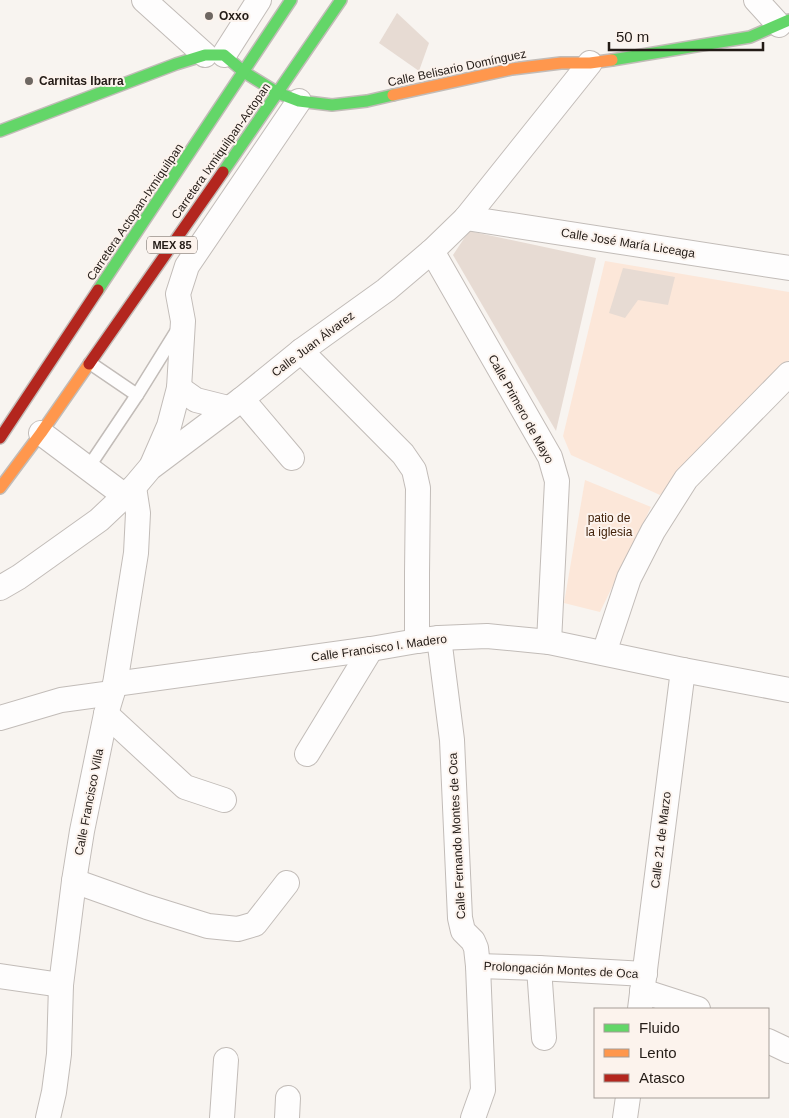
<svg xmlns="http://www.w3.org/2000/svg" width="789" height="1118" font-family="Helvetica,sans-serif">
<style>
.green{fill:#fce7d9}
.building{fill:#e7dbd3}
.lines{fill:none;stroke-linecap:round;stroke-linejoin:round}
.lane-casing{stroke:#c2bcb8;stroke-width:15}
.street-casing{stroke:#c2bcb8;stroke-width:26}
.fast-casing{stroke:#c2bcb8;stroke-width:14}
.slow-casing{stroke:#c2bcb8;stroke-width:14}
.jam-casing{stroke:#c2bcb8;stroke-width:14}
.lane{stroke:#fefdfd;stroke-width:12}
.street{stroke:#fefdfd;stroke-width:24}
.fast{stroke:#63d668;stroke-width:11}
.slow{stroke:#ff974d;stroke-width:11}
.jam{stroke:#b3261e;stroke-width:11}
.poi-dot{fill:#6e6762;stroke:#fcf3ed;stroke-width:2}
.labels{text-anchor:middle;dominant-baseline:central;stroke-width:4;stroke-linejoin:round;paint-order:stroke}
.shield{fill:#fcf3ed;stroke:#645c56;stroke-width:1}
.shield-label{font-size:11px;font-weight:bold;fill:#231b16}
.poi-label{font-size:12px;font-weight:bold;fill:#231b16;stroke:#fcf3ed;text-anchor:start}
.street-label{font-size:12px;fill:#231b16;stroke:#fcf3ed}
.park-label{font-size:12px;fill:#42220a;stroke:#fcf3ed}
</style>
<rect width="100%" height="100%" fill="#f8f4f0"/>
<g class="green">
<path d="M605 261 789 292V360L660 495 571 455 563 436Z"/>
<path d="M585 480 651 507 600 612 564 603Z"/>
</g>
<g class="building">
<path d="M397 13 429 43 419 71 379 43Z"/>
<path d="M469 231 596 258 556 431 453 255Z"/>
<path d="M623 268 675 277 668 305 638 300 625 318 609 313Z"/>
</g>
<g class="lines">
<defs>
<g id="lane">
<path d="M90 363 137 395 178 329"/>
<path d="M88 468 137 395"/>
</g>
<g id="street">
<path d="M144 0 205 55"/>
<path d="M756 0 779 25"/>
<path d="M224 55 259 0"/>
<path d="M466 218 789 268"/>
<path d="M432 251 550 457 557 481 549 642"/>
<path d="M301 351 403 454 414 470 418 488 417 573V641"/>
<path d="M179 388 196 400 228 408"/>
<path d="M242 399 292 458"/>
<path d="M41 433 125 496"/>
<path d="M152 465 169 426 179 388 183 321 178 294 187 266 299 101"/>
<path d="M0 588 19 577 99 520 134 487 150 468 242 399 301 351 386 290 432 251 466 218 590 63"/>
<path d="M439 638 452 740 460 918 463 931 473 941 476 948 478 966 483 1090 473 1118"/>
<path d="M604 653 629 578 653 531 686 479 789 374"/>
<path d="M115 684 371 649 417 641 439 638 487 636 549 642 683 670 789 690"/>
<path d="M106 714 185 787 224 800"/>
<path d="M0 718 61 700 112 693"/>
<path d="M307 754 371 649"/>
<path d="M74 881 147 907 208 926 238 929 255 924 287 883"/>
<path d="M478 966 539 968 645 974"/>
<path d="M539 968 544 1038"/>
<path d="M0 976 61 985"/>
<path d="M642 991 698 1009"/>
<path d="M640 1009 683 670"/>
<path d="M768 1041 789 1051"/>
<path d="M48 1118 54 1092 59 1054 61 985 74 881 82 831 106 714 115 684 136 553 138 513 134 487"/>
<path d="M222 1118 226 1060"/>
<path d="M287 1118 288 1098"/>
<path d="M625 1118 628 1097"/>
</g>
<g id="fast">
<path d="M612 60 750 37 789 20"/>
<path d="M0 131 176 64 205 55H224L244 72 278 93 299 101 332 105 367 101 393 95"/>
<path d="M223 172 341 0"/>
<path d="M98 290 291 0"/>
</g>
<g id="slow">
<path d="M393 95 512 69 561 63H590L612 60"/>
<path d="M0 488 41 433 89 364"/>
</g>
<g id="jam">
<path d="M89 364 223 172"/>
<path d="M0 438 98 290"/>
</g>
</defs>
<use href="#lane" class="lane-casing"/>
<use href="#street" class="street-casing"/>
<use href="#fast" class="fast-casing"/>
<use href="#slow" class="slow-casing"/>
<use href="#jam" class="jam-casing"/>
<use href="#lane" class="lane"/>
<use href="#street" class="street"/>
<use href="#fast" class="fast"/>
<use href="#slow" class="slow"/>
<use href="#jam" class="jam"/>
</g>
<g class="poi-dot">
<circle cx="209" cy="16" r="5"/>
<circle cx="29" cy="81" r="5"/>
</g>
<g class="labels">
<rect class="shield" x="147" y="236.5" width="50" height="17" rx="4"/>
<g class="shield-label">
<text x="172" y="245">MEX 85</text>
</g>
<g class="poi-label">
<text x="219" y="16">Oxxo</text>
<text x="39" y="81">Carnitas Ibarra</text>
</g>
<g class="street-label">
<text transform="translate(457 68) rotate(-12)">Calle Belisario Domínguez</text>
<text transform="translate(221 151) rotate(-55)">Carretera Ixmiquilpan-Actopan</text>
<text transform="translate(135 212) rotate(-56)">Carretera Actopan-Ixmiquilpan</text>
<text transform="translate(628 243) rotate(9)">Calle José María Liceaga</text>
<text transform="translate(313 344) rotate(-37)">Calle Juan Álvarez</text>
<text transform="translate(521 409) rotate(61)">Calle Primero de Mayo</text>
<text transform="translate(379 648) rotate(-8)">Calle Francisco I. Madero</text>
<text transform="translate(89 802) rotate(-79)">Calle Francisco Villa</text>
<text transform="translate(457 836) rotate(-93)">Calle Fernando Montes de Oca</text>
<text transform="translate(661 840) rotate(-83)">Calle 21 de Marzo</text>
<text transform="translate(561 970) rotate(3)">Prolongación Montes de Oca</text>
</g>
<g class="park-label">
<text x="609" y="518">patio de<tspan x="609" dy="14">la iglesia</tspan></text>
</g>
</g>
<rect x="594" y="1008" width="175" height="90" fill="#fcf3ed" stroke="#a59d97"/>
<rect x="604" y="1024" width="25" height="8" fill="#63d668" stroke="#a59d97"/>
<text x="639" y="1033" font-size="15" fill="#231b16">Fluido</text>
<rect x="604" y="1049" width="25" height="8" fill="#ff974d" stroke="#a59d97"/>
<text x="639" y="1058" font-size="15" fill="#231b16">Lento</text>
<rect x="604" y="1074" width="25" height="8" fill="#b3261e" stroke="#a59d97"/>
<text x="639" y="1083" font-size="15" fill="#231b16">Atasco</text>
<path d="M609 42v8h154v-8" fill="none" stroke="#231b16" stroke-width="2.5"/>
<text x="616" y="42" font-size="15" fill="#231b16" stroke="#fcf3ed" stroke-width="4" paint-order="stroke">50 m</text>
</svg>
